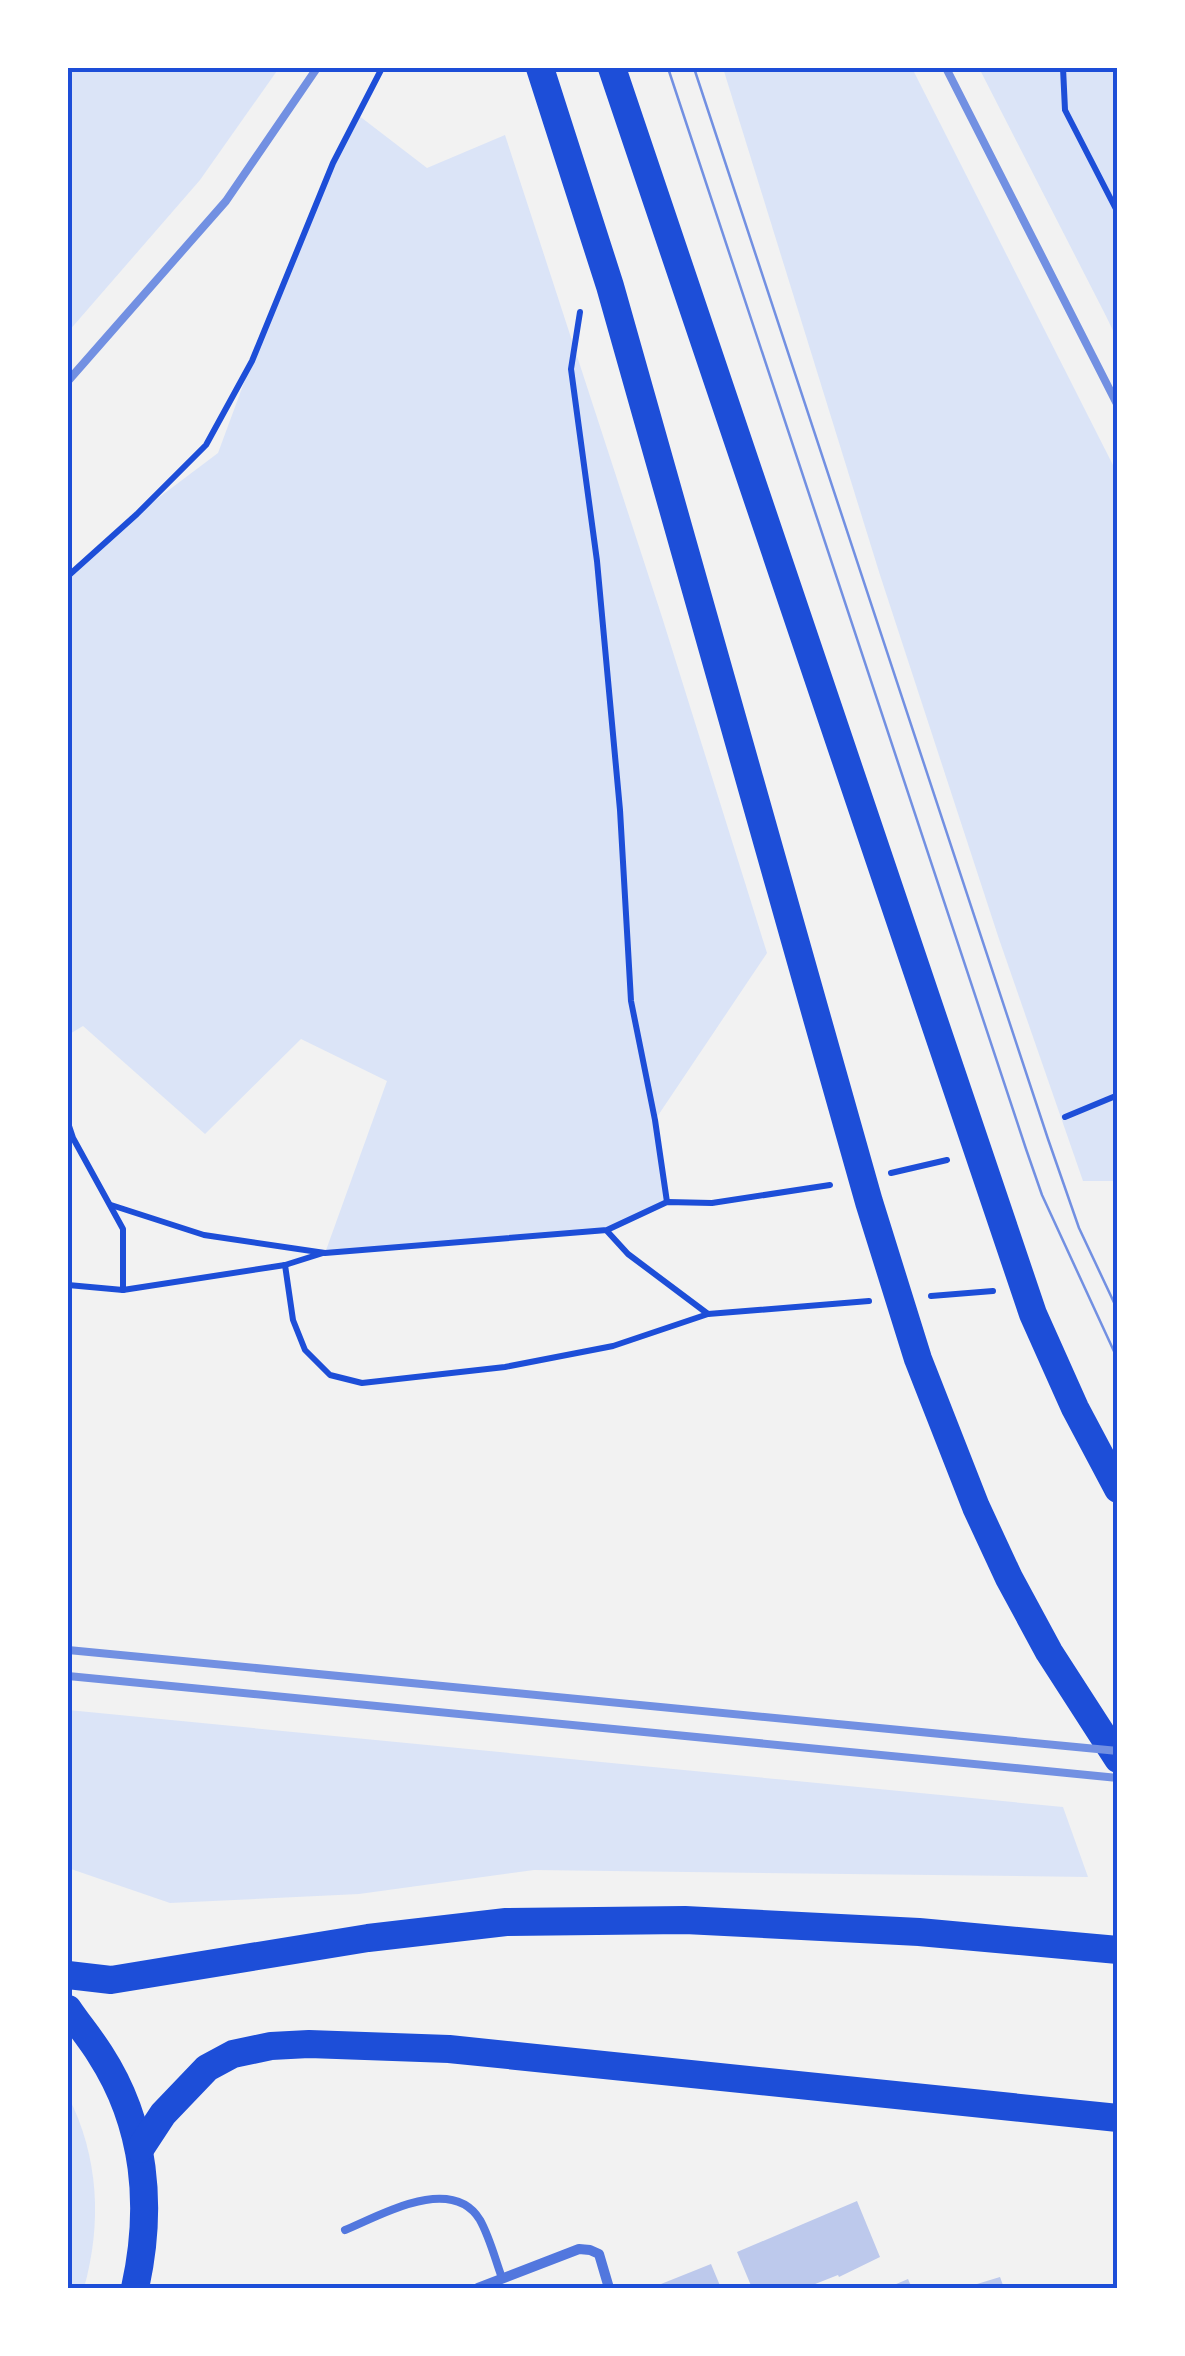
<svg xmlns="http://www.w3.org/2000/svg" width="1185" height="2356" font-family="Roboto,sans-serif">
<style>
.green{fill:#dbe4f7}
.building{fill:#bdc9ec}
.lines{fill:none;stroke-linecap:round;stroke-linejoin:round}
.path{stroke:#1d4ed8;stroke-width:6}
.service{stroke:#5277de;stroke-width:8}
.minor{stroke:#5277de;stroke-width:10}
.trunk{stroke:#1d4ed8;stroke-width:28}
.tram{stroke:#7290e2;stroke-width:2.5}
.rail{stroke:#7290e2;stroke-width:8}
.neatline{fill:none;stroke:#1d4ed8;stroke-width:4}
</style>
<rect width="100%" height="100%" fill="#f2f2f2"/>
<g class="green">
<path d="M68 68H279L200 180 68 332Z"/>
<path d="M723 68H912L1117 473V1181H1083L999 939 880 575Z"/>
<path d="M979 68H1117V339L1106 316Z"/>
<path d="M358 115 427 168 505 135 662 617 767 953 655 1120 667 1202 607 1230 325 1253 387 1081 301 1039 205 1134 83 1026 68 1035V576L137 514 218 453 252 361 333 163Z"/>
<path d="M68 1710 1063 1807 1088 1877 534 1870 359 1894 170 1903 68 1868Z"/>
<path d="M68 2096C99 2157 102 2223 84 2288H68Z"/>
</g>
<g class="building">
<path d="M857 2201 880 2257 839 2277 838 2275 805 2288H752L737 2252Z"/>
<path d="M711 2264 721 2288H651Z"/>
<path d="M1000 2277 1004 2288H978L977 2284Z"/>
<path d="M908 2279 912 2288H887Z"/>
</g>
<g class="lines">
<g class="path">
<path d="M1063 68 1065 110 1118 213"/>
<path d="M580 312 571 369 597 561 620 810 631 1001 655 1120 667 1202"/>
<path d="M68 576 137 514 206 445 252 361 333 163 382 68"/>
<path d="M1065 1117 1118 1095"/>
<path d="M68 1123 73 1138 123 1229V1290L68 1285"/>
<path d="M891 1173 947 1160"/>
<path d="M111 1205 204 1235 325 1253 607 1230 667 1202 712 1203 830 1185"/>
<path d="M607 1231 628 1254 708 1314 869 1301"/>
<path d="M285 1265 293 1320 305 1350 330 1375 362 1383 505 1367 613 1346 708 1314"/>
<path d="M123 1290 285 1265 323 1253"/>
<path d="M931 1296 993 1291"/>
</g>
<path class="service" d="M345 2230C381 2215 452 2174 480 2220 490 2238 495 2259 502 2278"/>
<path class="minor" d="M478 2288 579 2249 590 2250 599 2254 609 2288"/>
<g class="trunk">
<path d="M540 68 610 286 869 1202 918 1359 976 1507 1009 1578 1049 1652 1118 1759"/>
<path d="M612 68 1033 1314 1075 1408 1118 1489"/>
<path d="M68 1975 111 1980 368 1938 506 1922 685 1920 919 1932 1118 1950"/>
<path d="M68 2009C78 2024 90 2038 100 2054 146 2125 153 2207 135 2288"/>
<path d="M140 2149 163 2114 207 2068 233 2054 271 2046 309 2044 449 2049 1118 2118"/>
</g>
<g class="tram">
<path d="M668 68 1026 1149 1042 1195 1118 1360"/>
<path d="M694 68 1048 1139 1079 1228 1118 1311"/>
</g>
<g class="rail">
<path d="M946 68 1118 406"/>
<path d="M68 381 226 201 317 68"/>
<path d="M68 1650 1118 1751"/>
<path d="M68 1676 1118 1778"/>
</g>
</g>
<rect width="1185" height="2356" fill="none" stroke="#ffffff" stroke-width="140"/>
<rect x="70" y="70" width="1045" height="2216" class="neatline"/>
</svg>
